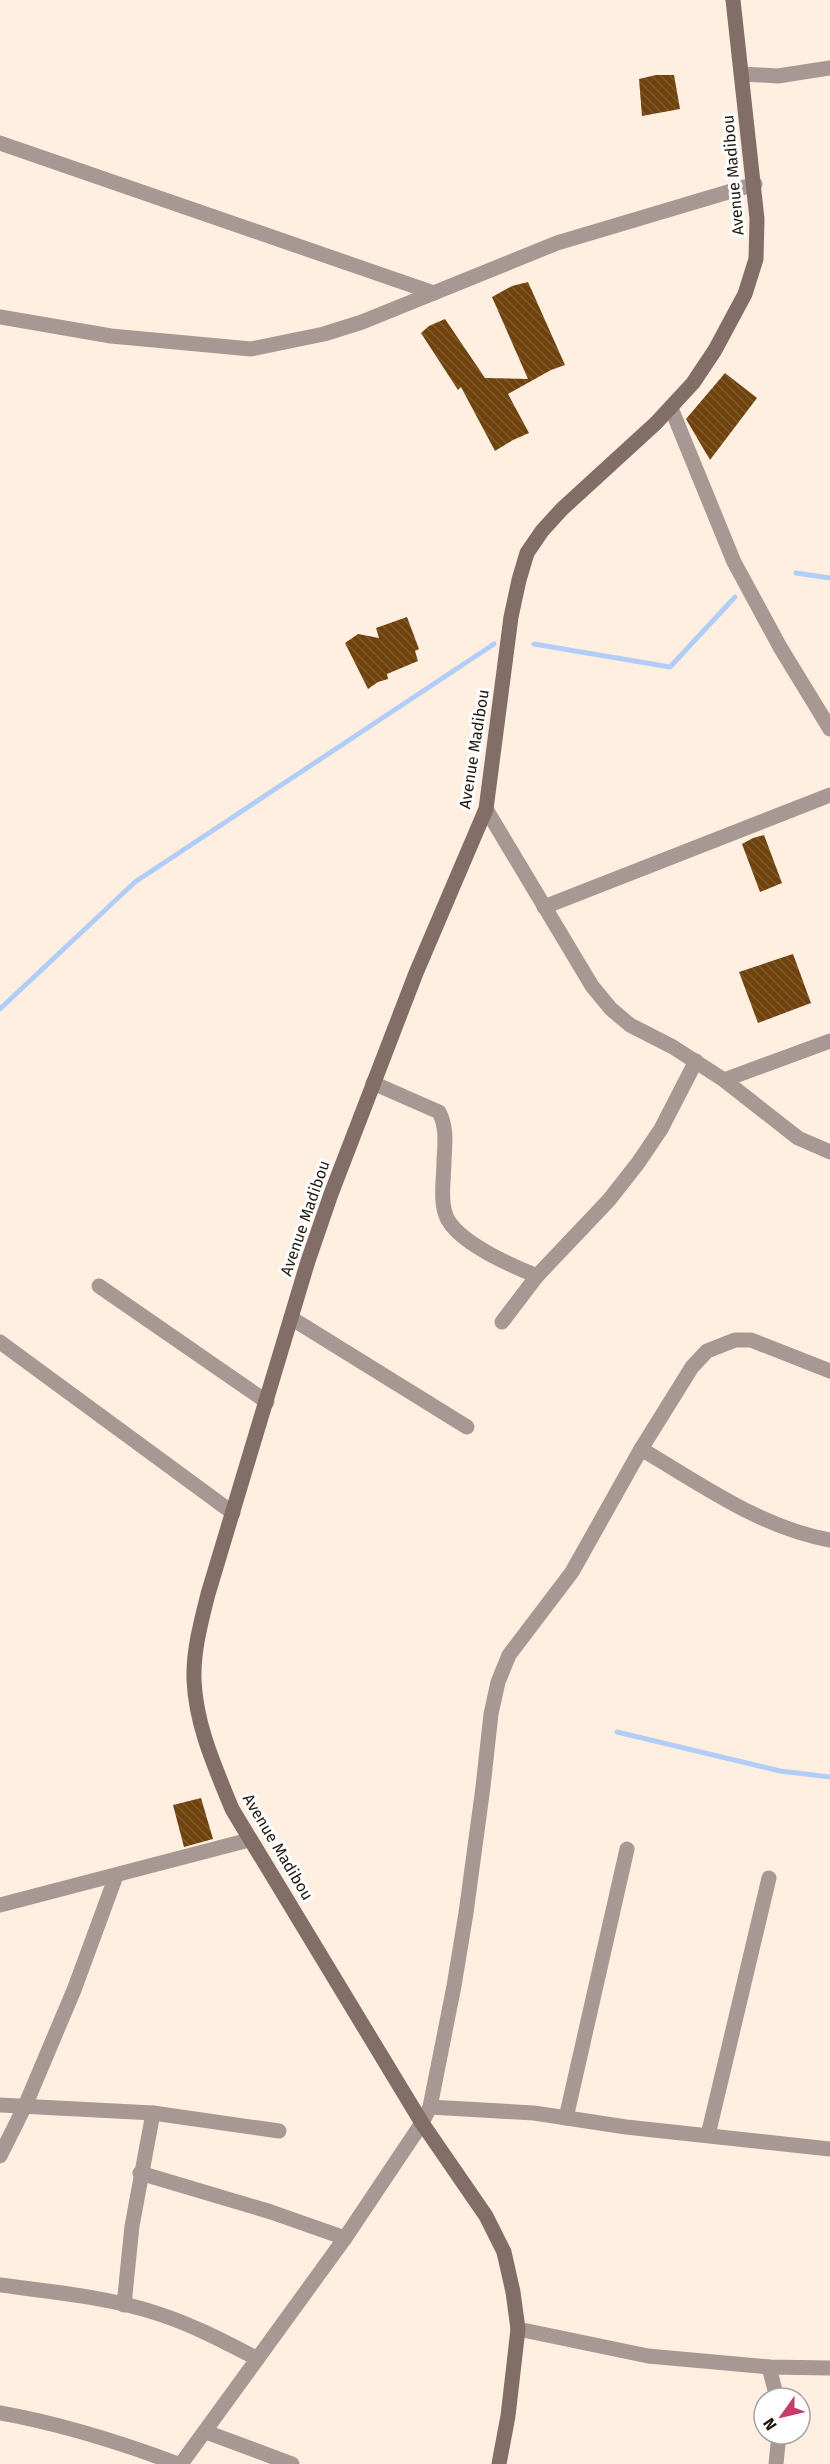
<svg xmlns="http://www.w3.org/2000/svg" width="830" height="2464" font-family="'Fira Sans',sans-serif">
<style>
.lines{fill:none;stroke-linecap:round;stroke-linejoin:round}
.stream{stroke:#b2cef8;stroke-width:5}
.building{fill:url(#building-back-hatch)}
.street{stroke:#a79894;stroke-width:15}
.secondary{stroke:#836e67;stroke-width:15}
.labels{text-anchor:middle;dominant-baseline:central;stroke-width:6;stroke-linejoin:round;paint-order:stroke}
.street-label{font-size:16px;fill:#1f160e;stroke:#fff}
</style>
<defs>
<pattern id="building-back-hatch" width="6" height="6" patternUnits="userSpaceOnUse" patternTransform="scale(1.5)"><rect width="6" height="6" fill="#70420d"/><path d="M-1 5l2 2M0 0l6 6M5-1l2 2" fill="none" stroke="#7f5a2f"/></pattern>
</defs>
<rect width="100%" height="100%" fill="#ffefe1"/>
<g class="lines">
<g class="stream">
<path d="M796 573 830 578"/>
<path d="M534 644 670 667 735 597"/>
<path d="M0 1009 135 882 494 644"/>
<path d="M617 1732 780 1771 830 1777"/>
</g>
</g>
<g class="building">
<path d="M656 75H674L680 109 642 116 639 79Z"/>
<path d="M528 282 565 365 551 370 508 394 529 433 513 440 495 451 461 387 458 390 421 333 429 326 445 319 485 378 528 379 492 297 512 286Z"/>
<path d="M725 373 757 398 710 460 686 419Z"/>
<path d="M407 617 419 649 415 651 418 661 387 674 388 679 378 682 368 689 345 643 358 634 379 638 376 628Z"/>
<path d="M764 835 782 883 760 892 742 844 753 838Z"/>
<path d="M793 954 811 1003 758 1023 739 972Z"/>
<path d="M201 1798 213 1839 184 1847 173 1805Z"/>
</g>
<g class="lines">
<g class="street">
<path d="M742 74 778 76 830 68"/>
<path d="M0 143 434 293"/>
<path d="M0 317 111 336 251 349 324 334 362 322 557 243 755 184"/>
<path d="M671 408 734 562 780 647 830 729"/>
<path d="M486 809 592 986 611 1009 630 1025 673 1047 724 1080 798 1138 830 1152"/>
<path d="M544 907 830 795"/>
<path d="M724 1080 830 1041"/>
<path d="M373 1083 439 1112C447 1127 445 1144 444 1161 444 1179 439 1204 448 1220 462 1244 512 1266 537 1276"/>
<path d="M99 1286 267 1402"/>
<path d="M291 1318 467 1427"/>
<path d="M502 1322 537 1276 609 1200 638 1163 661 1129 696 1061"/>
<path d="M0 1342 233 1513"/>
<path d="M641 1449C701 1484 761 1528 830 1540"/>
<path d="M0 1905 249 1840"/>
<path d="M0 2105 153 2113 279 2131"/>
<path d="M430 2107 534 2113 626 2127 830 2149"/>
<path d="M566 2118 627 1849"/>
<path d="M708 2135 769 1878"/>
<path d="M0 2156 25 2106 74 1990 116 1876"/>
<path d="M140 2173 271 2212 345 2238"/>
<path d="M0 2285C53 2292 109 2297 159 2314 193 2325 225 2342 256 2358"/>
<path d="M124 2305 132 2226 153 2113"/>
<path d="M518 2329 648 2356 769 2367 830 2368"/>
<path d="M769 2367 777 2398"/>
<path d="M0 2413C62 2424 119 2442 178 2464"/>
<path d="M206 2432 292 2464"/>
<path d="M181 2464 345 2238 422 2123 430 2107 454 1986 466 1913 483 1787 491 1714 498 1682 509 1655 572 1572 641 1449 692 1367 707 1351 735 1340H751L830 1371"/>
<path d="M776 2464 779 2434"/>
</g>
<path class="secondary" d="M499 2464 508 2416 518 2329 513 2292 504 2252 486 2216 422 2123 232 1809C215 1767 196 1726 194 1680 193 1651 201 1622 208 1594L308 1261 331 1194 416 973 486 809 511 617 519 580 527 553 542 531 562 509 656 423 693 383 715 350 745 294 756 259 757 219 733 0"/>
</g>
<g class="labels">
<g class="street-label">
<text transform="translate(733 175) rotate(-95)">Avenue Madibou</text>
<text transform="translate(474 749) rotate(-81)">Avenue Madibou</text>
<text transform="translate(305 1218) rotate(-71)">Avenue Madibou</text>
<text transform="translate(278 1847) rotate(59)">Avenue Madibou</text>
</g>
</g>
<g transform="translate(782 2416) rotate(236)"><circle r="28" fill="#ffffff" stroke="#a5a29f" stroke-width="1.5"/>
<path d="M0-4.5L10 22L0 15L-10 22Z" fill="#c93c6a"/>
<text y="-9" font-size="16" font-weight="bold" text-anchor="middle" fill="#1f160e">N</text>
</g>
</svg>
